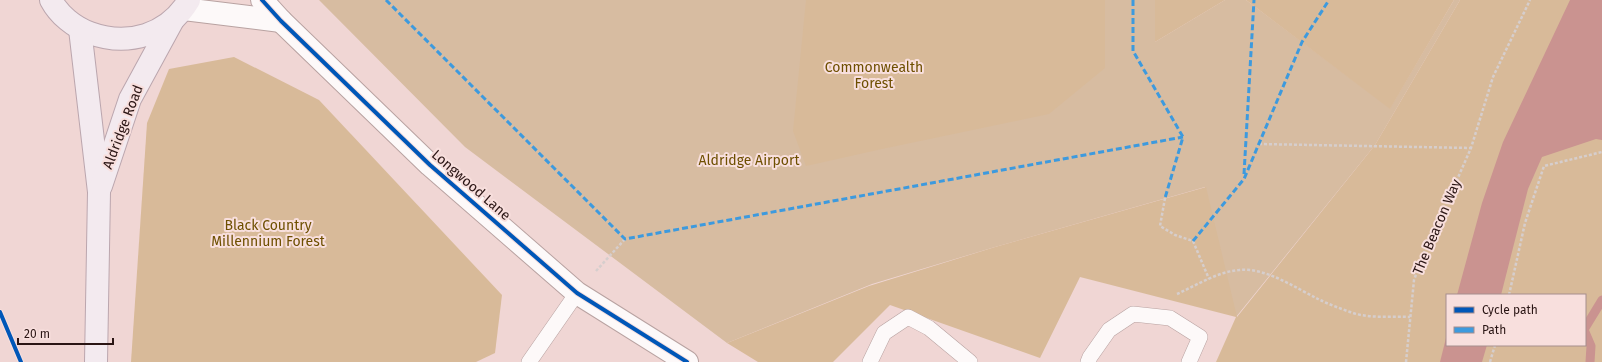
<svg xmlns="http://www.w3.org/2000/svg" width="1602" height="362" font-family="'Fira Sans',sans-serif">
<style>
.green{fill:#d7bca1}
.forest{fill:#d8ba99;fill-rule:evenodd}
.water{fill:#ca9390}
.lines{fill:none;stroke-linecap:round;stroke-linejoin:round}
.stream{stroke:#ca9390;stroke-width:9}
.lane-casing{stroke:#b8a2a1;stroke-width:16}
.street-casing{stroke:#b8a2a1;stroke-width:24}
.primary-casing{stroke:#bba6ae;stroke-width:24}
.path{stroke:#d6cecd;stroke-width:2.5;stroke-dasharray:3 2;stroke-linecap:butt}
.lane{stroke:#fdf9f9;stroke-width:15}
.street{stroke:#fdf9f9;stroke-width:22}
.primary{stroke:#f3eaef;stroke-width:22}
.quiet{stroke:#3d9ade;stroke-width:3;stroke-dasharray:6 3;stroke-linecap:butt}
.cycleway-casing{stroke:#f8dfdd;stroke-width:6}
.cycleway{stroke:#0057b8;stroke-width:4}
.labels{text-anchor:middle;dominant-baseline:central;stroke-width:4;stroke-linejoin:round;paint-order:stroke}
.park-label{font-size:14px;fill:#6e4f00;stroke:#f8dfdd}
.street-label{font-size:14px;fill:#2a1514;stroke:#f8dfdd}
</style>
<rect width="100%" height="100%" fill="#f0d6d4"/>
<path class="green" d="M319 0H1155V42L1225 0H1246L1390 108 1454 0H1460L1375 145 1236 317 1205 187 995 247 872 284 727 343 465 147Z"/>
<g class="forest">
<path d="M806 0H1105V68L1049 114 882 149 806 166 793 131Z"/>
<path d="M1155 0H1225L1155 42Z"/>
<path d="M1246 0H1454L1390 109Z"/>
<path d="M1460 0H1602V362H1216L1236 317 1080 277 1040 358 890 305 833 362H758L727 343 869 286 995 247 1206 187 1237 317 1375 145ZM1447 295H1585V345H1447Z"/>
<path d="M234 57 319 100 502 295 495 353 476 362H131L147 123 169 69Z"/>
</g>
<g class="water">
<path d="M1570 0H1602V140L1596 139 1542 157 1528 189 1501 295H1457L1482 203 1503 142Z"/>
<path d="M1447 334V345H1487L1482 362H1440Z"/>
</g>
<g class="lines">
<g class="stream">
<path d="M1585 328 1602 300"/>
<path d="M1585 332 1591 346 1590 362"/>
</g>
<defs>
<g id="lane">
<path d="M529 362 577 293"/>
<path d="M870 362 884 333 908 317 929 328 970 362"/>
<path d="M1088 362 1090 357 1109 330 1133 314 1170 318 1200 337 1189 362"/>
</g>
<g id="street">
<path d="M262 0 281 21 430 165 577 293 687 362"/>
<path d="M184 9 281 21"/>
</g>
<g id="primary">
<path d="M51 0C59 15 74 27 90 33 128 47 168 35 189 0"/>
<path d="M80 29 99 192 96 362"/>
<path d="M101 186 130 99 173 20"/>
</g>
</defs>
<use href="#lane" class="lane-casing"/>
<use href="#street" class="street-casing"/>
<use href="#primary" class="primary-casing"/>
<g class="path">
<path d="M1259 144 1471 148"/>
<path d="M1165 198 1160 226 1175 235 1193 241 1209 279"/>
<path d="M596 271 625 239"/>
<path d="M1177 294C1197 285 1217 272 1239 270 1265 267 1296 288 1318 299 1328 304 1339 308 1350 312 1369 319 1390 316 1410 317"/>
<path d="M1509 295 1525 223 1544 166 1602 152"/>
<path d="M1406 362 1414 280 1426 247 1442 214 1471 148 1493 77 1530 0"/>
<path d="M1490 362 1495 345"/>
</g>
<use href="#lane" class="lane"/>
<use href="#street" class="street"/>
<use href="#primary" class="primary"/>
<g class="quiet">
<path d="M386 0 625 239 1183 137"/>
<path d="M1133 0V51L1183 137 1165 198"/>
<path d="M1244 174 1254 0"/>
<path d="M1193 241 1244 179 1302 42 1329 0"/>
</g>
<defs>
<g id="cycleway">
<path d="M262 0 281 21 430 165 577 293 687 362"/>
<path d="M0 312 21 362"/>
</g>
</defs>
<use href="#cycleway" class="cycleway-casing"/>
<use href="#cycleway" class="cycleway"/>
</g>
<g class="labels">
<g class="park-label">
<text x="874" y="67">Commonwealth<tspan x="874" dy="16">Forest</tspan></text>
<text x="749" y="160">Aldridge Airport</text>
<text x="268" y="225">Black Country<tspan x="268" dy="16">Millennium Forest</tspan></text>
</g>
<g class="street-label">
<text transform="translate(123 127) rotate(-69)">Aldridge Road</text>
<text transform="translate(471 185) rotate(41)">Longwood Lane</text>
<text transform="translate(1437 227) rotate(-67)">The Beacon Way</text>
</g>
</g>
<rect x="1446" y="294" width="140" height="52" fill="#f8dfdd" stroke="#a68e8d"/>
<rect x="1454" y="307" width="20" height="6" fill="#0057b8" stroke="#a68e8d"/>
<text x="1482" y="314" font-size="12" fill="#2a1514">Cycle path</text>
<rect x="1454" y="327" width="20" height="6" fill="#3d9ade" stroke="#a68e8d"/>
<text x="1482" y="334" font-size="12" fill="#2a1514">Path</text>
<path d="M18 338v6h95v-6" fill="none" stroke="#2a1514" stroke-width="2"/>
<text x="24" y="338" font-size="12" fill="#2a1514" stroke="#f8dfdd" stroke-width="3" paint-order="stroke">20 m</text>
</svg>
